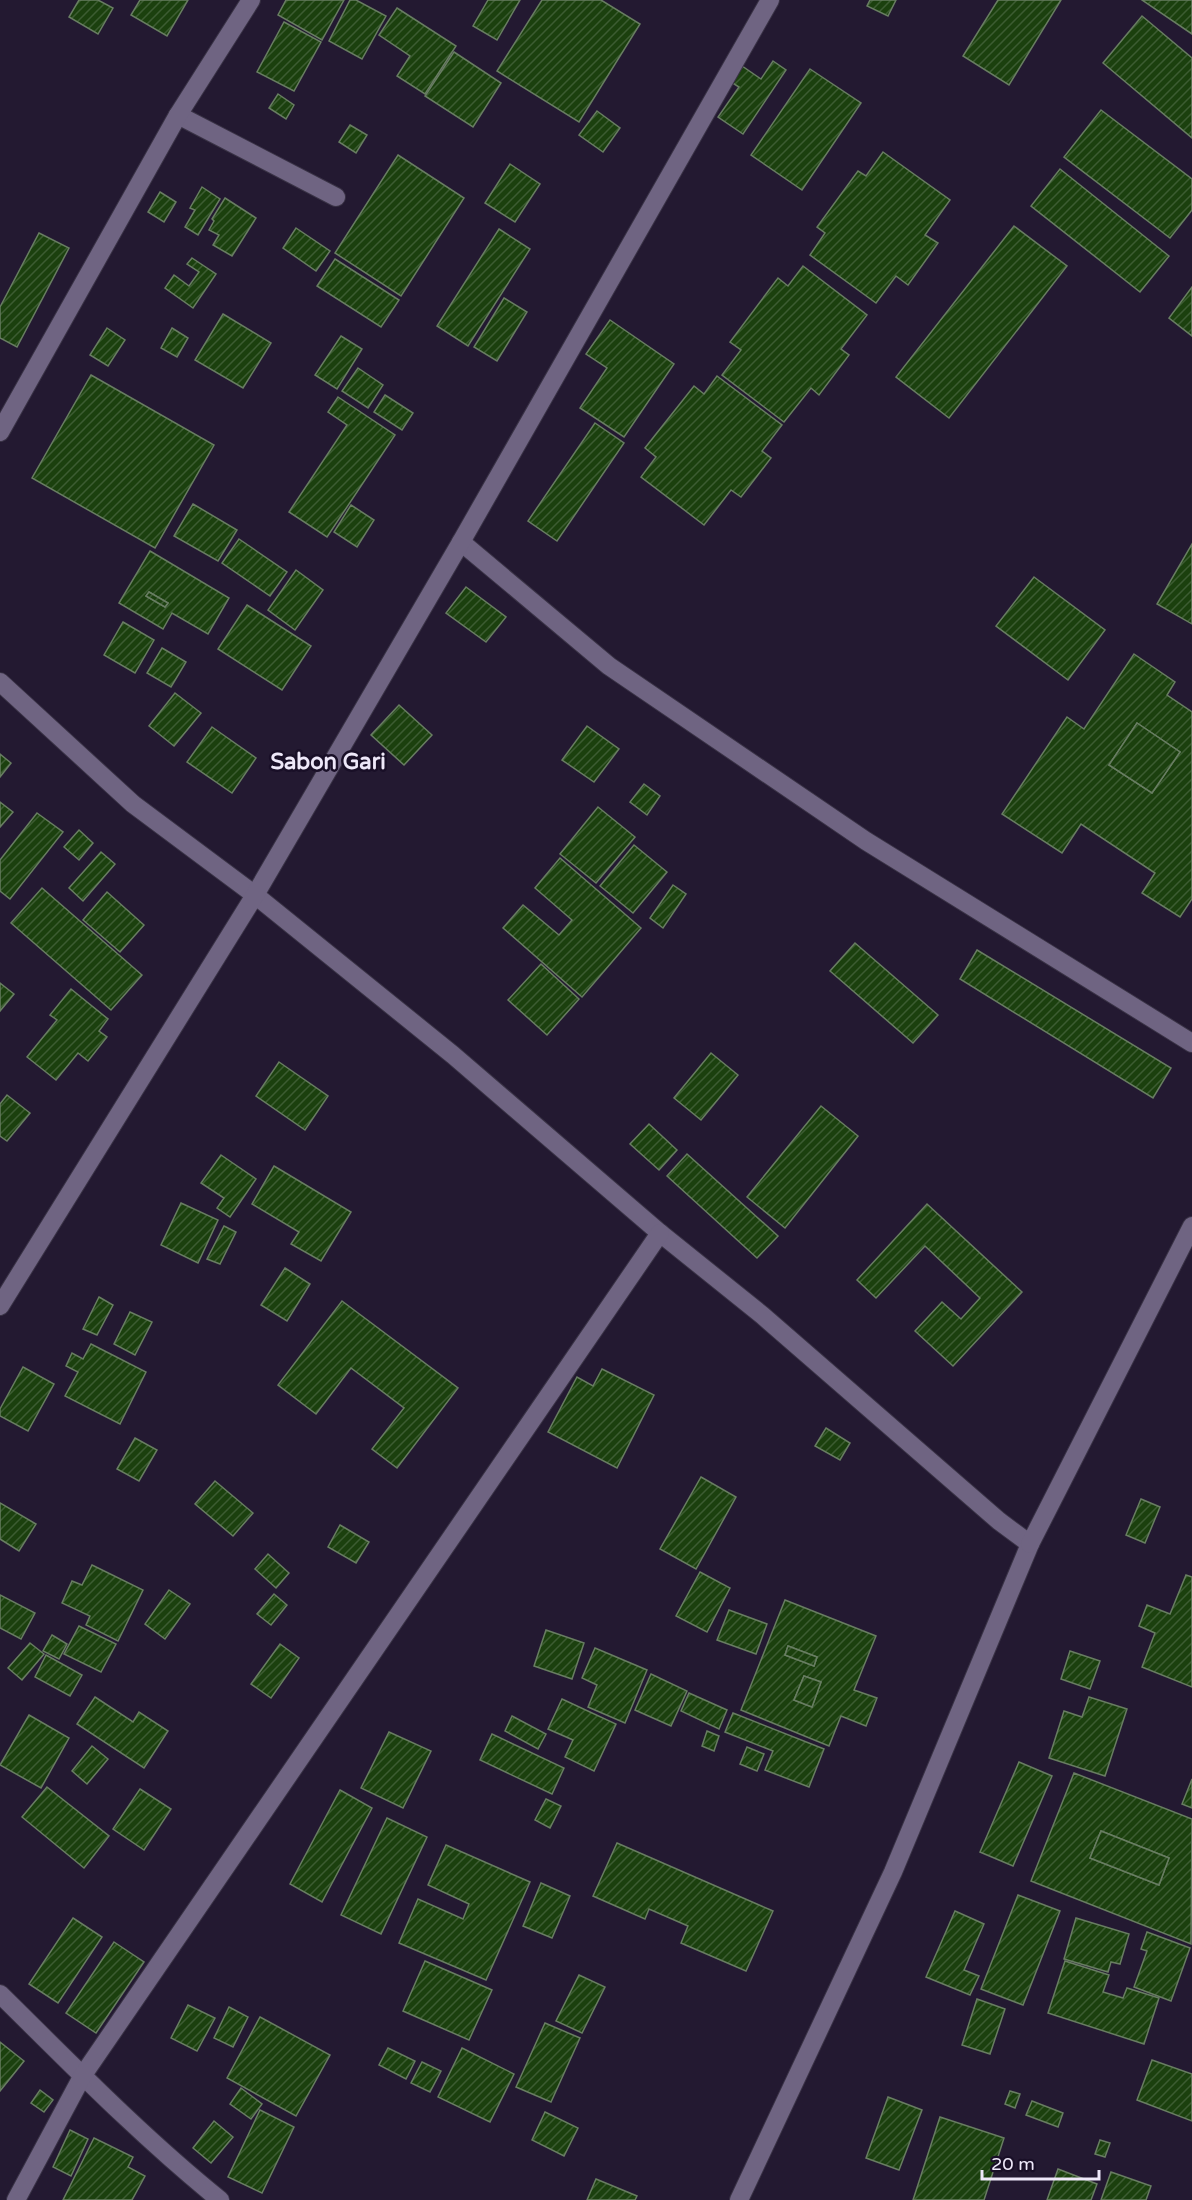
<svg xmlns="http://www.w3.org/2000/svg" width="1192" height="2200" font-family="'Varela Round',sans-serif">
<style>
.building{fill:url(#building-hatch);stroke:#687d62;stroke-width:1.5;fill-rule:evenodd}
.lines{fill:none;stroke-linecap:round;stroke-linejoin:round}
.minor-casing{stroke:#393245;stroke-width:20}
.minor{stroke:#6f6482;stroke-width:18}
.labels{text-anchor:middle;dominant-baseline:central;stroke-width:5;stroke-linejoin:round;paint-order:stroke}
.neighbourhood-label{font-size:22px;font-weight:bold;fill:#eee8f9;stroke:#190f27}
</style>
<defs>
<pattern id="building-hatch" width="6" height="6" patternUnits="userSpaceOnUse" patternTransform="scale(1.5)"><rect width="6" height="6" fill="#1b400e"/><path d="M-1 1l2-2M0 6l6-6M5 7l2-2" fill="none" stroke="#3c5c32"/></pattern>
</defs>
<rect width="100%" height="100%" fill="#231931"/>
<g class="building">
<path d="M79 0H98L113 8 98 34 69 17Z"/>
<path d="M140 0H188L167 36 131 15Z"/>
<path d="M286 0H344L322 40 278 15Z"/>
<path d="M350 0H356L386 16 362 59 329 41Z"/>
<path d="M488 0H520L497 40 473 26Z"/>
<path d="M542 0H601L640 24 579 122 497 71Z"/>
<path d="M870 0H896L888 16 867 6Z"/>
<path d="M998 0H1061L1009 85 963 56Z"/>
<path d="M1142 0H1192V34Z"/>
<path d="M397 8 456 46 425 94 397 76 410 56 379 35Z"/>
<path d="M1142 16 1192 58V138L1103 63Z"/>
<path d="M284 22 321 42 294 91 257 72Z"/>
<path d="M454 52 501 83 473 127 425 96Z"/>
<path d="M773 61 786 70 743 134 718 117 739 87 731 82 742 66 761 79Z"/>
<path d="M810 69 861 103 802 190 751 155Z"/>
<path d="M278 94 294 105 286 119 269 108Z"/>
<path d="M1101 110 1192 179V210L1170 238 1064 157Z"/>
<path d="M597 111 620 128 603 152 579 135Z"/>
<path d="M350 125 367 135 356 153 339 142Z"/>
<path d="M883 152 950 200 925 235 938 243 908 285 896 276 876 303 810 255 825 233 817 227 858 171 866 176Z"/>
<path d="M398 155 464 198 401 296 335 253Z"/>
<path d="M510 164 540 184 515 222 485 203Z"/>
<path d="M1060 169 1169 256 1140 292 1031 206Z"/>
<path d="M202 187 220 199 198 235 185 227 195 210 190 208Z"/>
<path d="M160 192 176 202 164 222 148 212Z"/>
<path d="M225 198 256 218 232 256 213 245 219 235 209 230 214 221 212 219Z"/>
<path d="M1014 226 1067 266 949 418 896 377Z"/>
<path d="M296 228 330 251 316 271 283 248Z"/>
<path d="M499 229 530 249 468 346 437 326Z"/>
<path d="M39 233 69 248 17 347 0 338V307Z"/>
<path d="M192 258 216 274 193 308 165 288 174 275 189 286 199 272 187 264Z"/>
<path d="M335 259 399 300 381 327 317 286Z"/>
<path d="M803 266 867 315 841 349 849 355 819 395 811 388 784 422 722 375 741 350 730 342 778 278 788 286Z"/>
<path d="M1192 287V336L1169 318Z"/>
<path d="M504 298 527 312 497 361 474 347Z"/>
<path d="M223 314 271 343 243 388 195 360Z"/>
<path d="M610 320 674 364 624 437 580 408 607 368 586 354Z"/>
<path d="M107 328 125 340 108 366 90 355Z"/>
<path d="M172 328 188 338 177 357 161 348Z"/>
<path d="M341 336 362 349 337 389 315 375Z"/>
<path d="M358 368 383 385 368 408 342 391Z"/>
<path d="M91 375 214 445 155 548 32 478Z"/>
<path d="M717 376 782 425 762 451 771 458 741 497 731 490 704 525 641 477 656 457 645 448 694 386 704 394Z"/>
<path d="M385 395 413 413 402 430 374 412Z"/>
<path d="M338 397 395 435 327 537 289 512 347 425 328 412Z"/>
<path d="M595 423 624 443 557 541 528 521Z"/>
<path d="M193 504 237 530 218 561 174 536Z"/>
<path d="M351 505 374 520 357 547 334 532Z"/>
<path d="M239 539 287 572 270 596 222 563Z"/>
<path d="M1192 544V624L1157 604Z"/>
<path d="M150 551 229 598 208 634 172 613 163 629 119 603ZM149 592 168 603 165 607 146 596Z"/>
<path d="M296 570 323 590 295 630 268 610Z"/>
<path d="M1034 577 1105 630 1068 680 996 626Z"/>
<path d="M466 587 506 617 486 642 446 613Z"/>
<path d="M149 592 168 603 165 607 146 596Z"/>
<path d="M247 605 311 646 282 690 218 649Z"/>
<path d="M123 622 154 640 135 673 104 655Z"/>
<path d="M162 648 186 662 171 687 147 673Z"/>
<path d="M1134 654 1175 682 1167 695 1192 712V899L1180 917 1142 893 1155 873 1081 824 1062 853 1002 814 1067 717 1084 729ZM1137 723 1180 752 1152 793 1109 765Z"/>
<path d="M175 693 201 713 174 746 149 726Z"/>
<path d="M399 705 432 735 404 765 371 735Z"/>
<path d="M1137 723 1180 752 1152 793 1109 765Z"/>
<path d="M587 726 619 749 594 782 562 760Z"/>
<path d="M212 727 256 758 232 793 187 762Z"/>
<path d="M0 754 11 763 0 777Z"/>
<path d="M644 784 660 796 647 815 630 802Z"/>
<path d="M0 802 13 812 0 827Z"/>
<path d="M598 807 635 837 596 883 560 854Z"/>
<path d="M37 813 63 832 10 899 0 891V860Z"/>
<path d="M79 830 93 843 79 860 64 847Z"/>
<path d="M634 845 667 872 633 913 600 886Z"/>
<path d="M101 852 115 864 83 901 69 888Z"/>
<path d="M560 858 641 928 582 997 503 928 523 905 559 935 572 920 535 888Z"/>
<path d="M673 885 686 894 663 928 650 918Z"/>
<path d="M42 888 142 975 111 1010 11 923Z"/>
<path d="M107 892 144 925 120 952 83 920Z"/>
<path d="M855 943 938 1015 913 1043 830 971Z"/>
<path d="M977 950 1171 1068 1153 1098 960 979Z"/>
<path d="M541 964 579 999 547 1035 508 1000Z"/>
<path d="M0 983 14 994 0 1011Z"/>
<path d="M71 989 108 1019 99 1031 107 1037 88 1061 78 1053 56 1080 27 1057 57 1020 50 1015Z"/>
<path d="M711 1053 738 1075 701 1120 674 1098Z"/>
<path d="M279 1062 328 1096 305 1130 256 1096Z"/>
<path d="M7 1095 30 1113 7 1141 0 1136V1104Z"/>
<path d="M821 1106 858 1136 785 1228 747 1197Z"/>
<path d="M649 1124 677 1150 659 1170 630 1144Z"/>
<path d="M687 1154 778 1236 757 1258 667 1176Z"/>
<path d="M221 1155 256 1179 230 1217 217 1208 224 1198 201 1183Z"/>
<path d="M274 1166 351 1212 321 1261 291 1244 299 1232 252 1204Z"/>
<path d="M181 1203 218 1220 198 1263 161 1245Z"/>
<path d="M927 1204 1022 1292 953 1366 915 1331 942 1302 961 1319 980 1298 925 1246 876 1298 857 1280Z"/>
<path d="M224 1226 236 1232 220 1264 207 1259Z"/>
<path d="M285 1268 310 1284 287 1321 261 1305Z"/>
<path d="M99 1297 113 1305 97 1335 83 1329Z"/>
<path d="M342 1301 458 1388 397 1468 372 1449 404 1408 351 1368 316 1414 278 1385Z"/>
<path d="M130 1312 152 1322 135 1355 114 1344Z"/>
<path d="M91 1344 146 1372 120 1424 65 1396 78 1372 66 1366 72 1353 83 1359Z"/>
<path d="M23 1367 54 1384 28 1431 0 1416V1409Z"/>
<path d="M602 1369 654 1395 617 1468 548 1432 577 1377 593 1386Z"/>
<path d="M826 1428 850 1443 840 1460 815 1446Z"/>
<path d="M135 1438 157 1450 139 1481 117 1469Z"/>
<path d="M701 1477 736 1497 696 1569 660 1549Z"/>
<path d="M215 1481 253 1513 233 1536 195 1504Z"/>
<path d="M1141 1499 1160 1507 1145 1543 1126 1535Z"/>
<path d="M0 1503 36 1524 19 1551 0 1539Z"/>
<path d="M340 1525 369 1542 356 1563 328 1547Z"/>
<path d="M268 1554 289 1573 276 1588 255 1569Z"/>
<path d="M92 1565 143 1590 118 1641 86 1625 90 1616 62 1603 72 1581 82 1585Z"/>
<path d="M700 1572 730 1588 707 1632 676 1616Z"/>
<path d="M1186 1575 1192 1577V1687L1142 1667 1155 1633 1139 1626 1147 1605 1170 1614Z"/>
<path d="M169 1590 190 1604 165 1639 145 1624Z"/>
<path d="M274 1594 287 1605 271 1625 257 1614Z"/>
<path d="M0 1595 35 1613 21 1639 0 1628Z"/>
<path d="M785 1600 876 1636 854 1690 877 1698 866 1726 841 1716 829 1746 741 1710ZM788 1646 817 1657 814 1666 785 1655ZM804 1676 821 1682 812 1707 794 1700Z"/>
<path d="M729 1610 767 1624 756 1654 717 1640Z"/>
<path d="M79 1626 116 1644 101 1672 64 1654Z"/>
<path d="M546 1630 584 1643 572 1679 534 1666Z"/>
<path d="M52 1635 67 1644 59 1659 43 1651Z"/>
<path d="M30 1643 44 1654 22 1680 8 1668Z"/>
<path d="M280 1644 299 1658 271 1698 251 1684Z"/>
<path d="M788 1646 817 1657 814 1666 785 1655Z"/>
<path d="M595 1648 647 1670 625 1723 588 1707 597 1685 582 1678Z"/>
<path d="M1070 1651 1100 1661 1090 1689 1061 1679Z"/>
<path d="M46 1655 82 1675 70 1696 35 1677Z"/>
<path d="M651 1674 687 1691 671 1726 635 1710Z"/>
<path d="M804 1676 821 1682 812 1707 794 1700Z"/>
<path d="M689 1693 727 1710 719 1729 681 1711Z"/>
<path d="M95 1697 133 1722 139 1712 168 1731 144 1768 77 1724Z"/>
<path d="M1089 1697 1127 1709 1105 1776 1049 1758 1064 1711 1082 1717Z"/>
<path d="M562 1699 616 1724 594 1771 565 1757 573 1740 548 1729Z"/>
<path d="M733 1713 824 1749 809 1787 765 1770 773 1751 725 1732Z"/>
<path d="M29 1715 69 1738 41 1788 0 1765Z"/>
<path d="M512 1716 546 1734 538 1749 505 1731Z"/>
<path d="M707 1731 719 1736 714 1751 702 1746Z"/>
<path d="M389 1732 431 1751 403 1808 361 1788Z"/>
<path d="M492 1734 564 1768 552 1794 480 1760Z"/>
<path d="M92 1746 108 1759 87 1784 72 1771Z"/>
<path d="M747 1747 764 1754 757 1771 740 1764Z"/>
<path d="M1019 1762 1052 1776 1013 1866 980 1852Z"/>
<path d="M1074 1773 1192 1819 1191 1944 1031 1881ZM1101 1831 1169 1858 1159 1885 1090 1858Z"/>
<path d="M1192 1779V1808L1182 1804Z"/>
<path d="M47 1787 109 1836 84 1868 22 1817Z"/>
<path d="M140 1789 171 1809 144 1850 113 1829Z"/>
<path d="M340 1790 372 1808 322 1902 290 1884Z"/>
<path d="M546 1799 561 1806 550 1828 535 1820Z"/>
<path d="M387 1818 427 1837 381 1934 341 1915Z"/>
<path d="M1101 1831 1169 1858 1159 1885 1090 1858Z"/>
<path d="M617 1843 773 1911 746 1971 681 1943 688 1926 649 1909 645 1919 593 1896Z"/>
<path d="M446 1845 530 1882 486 1980 399 1943 418 1899 463 1919 469 1904 428 1885Z"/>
<path d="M541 1883 570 1896 552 1938 523 1926Z"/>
<path d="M1018 1895 1060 1911 1023 2005 981 1989Z"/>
<path d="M955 1911 984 1924 964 1970 979 1976 970 1995 926 1977Z"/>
<path d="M73 1918 102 1937 58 2003 29 1984Z"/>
<path d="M1076 1918 1129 1934 1120 1964 1111 1962 1108 1972 1064 1959Z"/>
<path d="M1147 1932 1190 1948 1171 2001 1134 1987 1147 1951 1141 1949Z"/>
<path d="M114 1942 144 1962 96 2033 66 2013Z"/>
<path d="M425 1961 492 1990 469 2040 403 2011Z"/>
<path d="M1065 1961 1109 1975 1103 1992 1123 1998 1127 1988 1159 1998 1144 2044 1048 2013Z"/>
<path d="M579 1975 605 1987 582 2033 556 2021Z"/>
<path d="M977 1999 1005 2009 990 2054 962 2045Z"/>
<path d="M188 2005 215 2018 197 2051 171 2038Z"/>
<path d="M229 2007 248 2017 233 2047 214 2038Z"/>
<path d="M260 2017 330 2055 296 2116 227 2078Z"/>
<path d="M545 2023 580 2038 551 2102 516 2087Z"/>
<path d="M0 2042 24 2061 0 2091Z"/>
<path d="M388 2048 415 2061 406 2079 379 2065Z"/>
<path d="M462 2048 514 2074 490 2122 438 2097Z"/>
<path d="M1152 2060 1192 2074V2121L1137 2100Z"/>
<path d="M422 2062 441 2071 430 2092 411 2083Z"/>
<path d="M241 2088 262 2104 251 2119 230 2104Z"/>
<path d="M40 2090 53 2100 44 2112 31 2103Z"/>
<path d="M1010 2091 1020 2094 1015 2108 1005 2104Z"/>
<path d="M888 2097 922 2110 899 2170 866 2158Z"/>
<path d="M1032 2101 1063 2113 1058 2127 1026 2115Z"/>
<path d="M260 2110 294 2127 262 2193 228 2177Z"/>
<path d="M545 2112 578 2128 564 2156 532 2140Z"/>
<path d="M940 2117 1004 2138 984 2200H913Z"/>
<path d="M214 2121 233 2137 211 2163 193 2148Z"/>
<path d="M70 2130 88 2139 71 2176 53 2167Z"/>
<path d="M94 2138 133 2157 128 2167 145 2176 132 2200H63Z"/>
<path d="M1100 2140 1110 2143 1105 2157 1095 2154Z"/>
<path d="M1058 2169 1097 2184 1091 2200H1047Z"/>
<path d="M1111 2172 1151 2186 1146 2200H1101Z"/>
<path d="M596 2179 637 2196 635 2200H587Z"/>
</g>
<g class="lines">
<defs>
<g id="minor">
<path d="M178 115 336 197"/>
<path d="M0 432 178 115 251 0"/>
<path d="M461 542 609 666 866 841 1192 1043"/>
<path d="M0 682 133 804 255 895 453 1055 660 1233 762 1315 999 1521 1030 1544 893 1872 739 2200"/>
<path d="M0 1306 255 895 461 542 770 0"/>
<path d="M1030 1544 1192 1226"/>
<path d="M0 1994C71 2064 142 2137 220 2200"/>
<path d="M16 2200 83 2075 660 1233"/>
</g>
</defs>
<use href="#minor" class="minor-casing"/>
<use href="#minor" class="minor"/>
</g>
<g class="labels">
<g class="neighbourhood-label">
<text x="328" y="762">Sabon Gari</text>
</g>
</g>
<path d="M982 2170v9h117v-9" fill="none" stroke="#eee8f9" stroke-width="3"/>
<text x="991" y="2170" font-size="18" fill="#eee8f9" stroke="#190f27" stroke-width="4.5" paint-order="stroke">20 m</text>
</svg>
